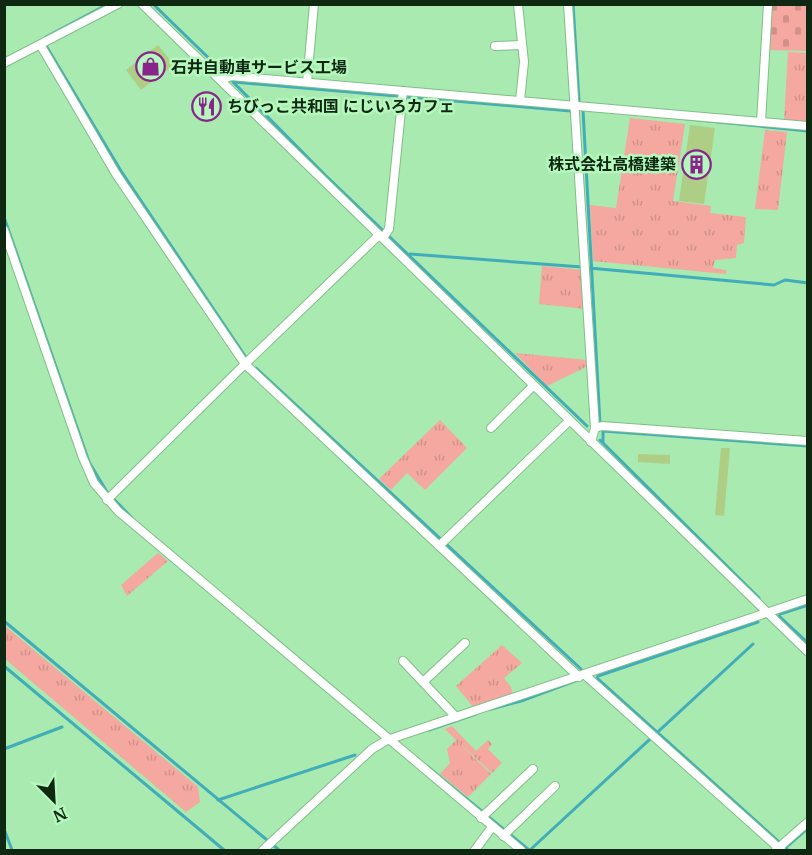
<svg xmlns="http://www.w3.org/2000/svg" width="812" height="855" font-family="Merriweather,'Noto Sans JP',serif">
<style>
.grass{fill:url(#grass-tufts)}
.cemetery{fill:url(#cemetery-stones)}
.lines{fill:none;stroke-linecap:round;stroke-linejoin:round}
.stream{stroke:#41acba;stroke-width:3}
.building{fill:#afce85}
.minor-casing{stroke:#7fbf87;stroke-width:10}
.minor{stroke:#fff;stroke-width:8}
.labels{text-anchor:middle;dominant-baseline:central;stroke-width:5;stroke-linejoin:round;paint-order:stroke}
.poi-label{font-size:16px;font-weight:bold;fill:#0e2812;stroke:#b5f7bc;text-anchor:start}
</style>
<defs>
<pattern id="grass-tufts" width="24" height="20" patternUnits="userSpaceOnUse" patternTransform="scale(1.5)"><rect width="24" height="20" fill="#f4a89f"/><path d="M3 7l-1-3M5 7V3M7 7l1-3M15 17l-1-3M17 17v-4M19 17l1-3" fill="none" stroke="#d09188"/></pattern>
<pattern id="cemetery-stones" width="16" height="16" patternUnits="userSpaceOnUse" patternTransform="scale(1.5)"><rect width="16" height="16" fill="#f4a89f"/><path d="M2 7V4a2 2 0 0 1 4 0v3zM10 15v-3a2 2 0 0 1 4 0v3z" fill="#d09188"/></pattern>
</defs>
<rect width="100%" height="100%" fill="#a8eaaf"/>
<g class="grass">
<path d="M788 52 807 53V123L784 121Z"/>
<path d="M630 118 685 124 673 201 711 206 710 213 746 217 744 243 737 245 736 258 715 260 713 268 726 270V274L593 261 590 205 616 208Z"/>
<path d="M765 130 787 132 778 210 755 209Z"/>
<path d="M542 266 583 270 585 309 539 304Z"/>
<path d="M515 353 588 360V366L547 386Z"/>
<path d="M440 420 467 448 425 490 407 473 391 490 379 479Z"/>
<path d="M158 553 168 561 127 596 121 585Z"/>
<path d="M5 626 198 787 200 802 186 812 5 659Z"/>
<path d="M502 645 522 663 504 678 511 687 513 695 474 708 456 686Z"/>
<path d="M452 726 476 751 488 740 492 744 488 749 502 763 492 773 457 741 491 774 468 797 440 774 450 763 447 749 456 740 445 729Z"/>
</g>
<path class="cemetery" d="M771 5H807V51L768 50Z"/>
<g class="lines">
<g class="stream">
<path d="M153 4 222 71"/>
<path d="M573 4 579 101"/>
<path d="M46 37 108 4"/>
<path d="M45 44 121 171 245 356"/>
<path d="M233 82 325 175 587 426"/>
<path d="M234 82 571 111"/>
<path d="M583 110 600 424 603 431"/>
<path d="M628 113 808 131"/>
<path d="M4 217 89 462 107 492 132 518"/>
<path d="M410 254 582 267"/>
<path d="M589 268 774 285 785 280 808 283"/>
<path d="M256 368 581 669"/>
<path d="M600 440 759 598"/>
<path d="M603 441V431L808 446"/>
<path d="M780 614 808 605"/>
<path d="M779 616 808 643"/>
<path d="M4 621 279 850"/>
<path d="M4 666 224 850"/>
<path d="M598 676 758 622"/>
<path d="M597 678 788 850"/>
<path d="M491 709 521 701 583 678"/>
<path d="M429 730 476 714"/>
<path d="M4 749 62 727"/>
<path d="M428 767 529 850"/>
<path d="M218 800 355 755"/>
<path d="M4 829 12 850"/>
<path d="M784 849 808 828"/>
<path d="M530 850 753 644"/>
</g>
</g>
<g class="building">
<path d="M158 45 174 65 141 90 126 70Z"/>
<path d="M204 95 217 109 209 118 195 103Z"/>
<path d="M690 125 715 128 704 204 679 201Z"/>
<path d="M721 448H730L724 516 715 515Z"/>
<path d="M638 454 670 455V464L638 462Z"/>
</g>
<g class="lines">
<defs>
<g id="minor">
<path d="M142 4 808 652"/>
<path d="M518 4 524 62 520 101"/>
<path d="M568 4 595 428 591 442"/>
<path d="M41 46 116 174 245 364 379 235"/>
<path d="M495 46 522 45"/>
<path d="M4 63 118 4"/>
<path d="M221 80 231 76 808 126"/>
<path d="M307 82 314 4"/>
<path d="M761 122 768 4"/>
<path d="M4 230 83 458 94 483 118 511 521 850"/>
<path d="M383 238 389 229 403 91"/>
<path d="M491 428 533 386"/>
<path d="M595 428 602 426 808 441"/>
<path d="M107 500 245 364 579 677"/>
<path d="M439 546 569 421"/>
<path d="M403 661 456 717"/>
<path d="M585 675 781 850"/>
<path d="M423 682 465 643"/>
<path d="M481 818 533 769"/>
<path d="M503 836 555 786"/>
<path d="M263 850 372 749 387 740 808 599"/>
<path d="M475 850 492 827"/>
<path d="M776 850 808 822"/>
</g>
</defs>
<use href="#minor" class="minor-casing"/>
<use href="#minor" class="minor"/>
</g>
<defs>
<symbol id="shop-ring" viewBox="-11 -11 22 22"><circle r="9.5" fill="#b5f7bc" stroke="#89248b" stroke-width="1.5"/><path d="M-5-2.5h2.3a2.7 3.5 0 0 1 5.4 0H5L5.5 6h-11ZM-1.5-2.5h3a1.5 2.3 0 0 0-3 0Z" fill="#89248b"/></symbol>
<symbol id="restaurant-ring" viewBox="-11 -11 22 22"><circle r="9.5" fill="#b5f7bc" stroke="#89248b" stroke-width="1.5"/><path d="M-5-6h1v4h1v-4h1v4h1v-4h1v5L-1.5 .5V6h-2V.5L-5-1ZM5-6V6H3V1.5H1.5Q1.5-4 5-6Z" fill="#89248b"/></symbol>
<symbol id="building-ring" viewBox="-11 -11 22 22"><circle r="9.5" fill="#b5f7bc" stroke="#89248b" stroke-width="1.5"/><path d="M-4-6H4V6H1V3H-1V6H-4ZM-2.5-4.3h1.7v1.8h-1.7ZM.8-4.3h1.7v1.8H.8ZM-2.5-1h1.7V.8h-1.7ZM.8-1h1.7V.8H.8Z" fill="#89248b"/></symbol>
</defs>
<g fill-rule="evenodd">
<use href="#shop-ring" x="134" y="50" width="33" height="33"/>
<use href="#restaurant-ring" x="190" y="90" width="33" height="33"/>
<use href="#building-ring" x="680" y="148" width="33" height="33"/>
</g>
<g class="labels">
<g class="poi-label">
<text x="171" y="67">石井自動車サービス工場</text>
<text x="227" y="106">ちびっこ共和国 にじいろカフェ</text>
<text x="676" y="164" text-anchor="end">株式会社高橋建築</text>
</g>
</g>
<rect width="812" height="855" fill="none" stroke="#0e2812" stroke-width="12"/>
<g transform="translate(54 801) rotate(156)" stroke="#b5f7bc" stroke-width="4.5" paint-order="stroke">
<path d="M0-4.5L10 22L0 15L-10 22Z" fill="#0e2812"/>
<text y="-9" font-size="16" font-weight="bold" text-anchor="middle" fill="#0e2812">N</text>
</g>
</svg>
